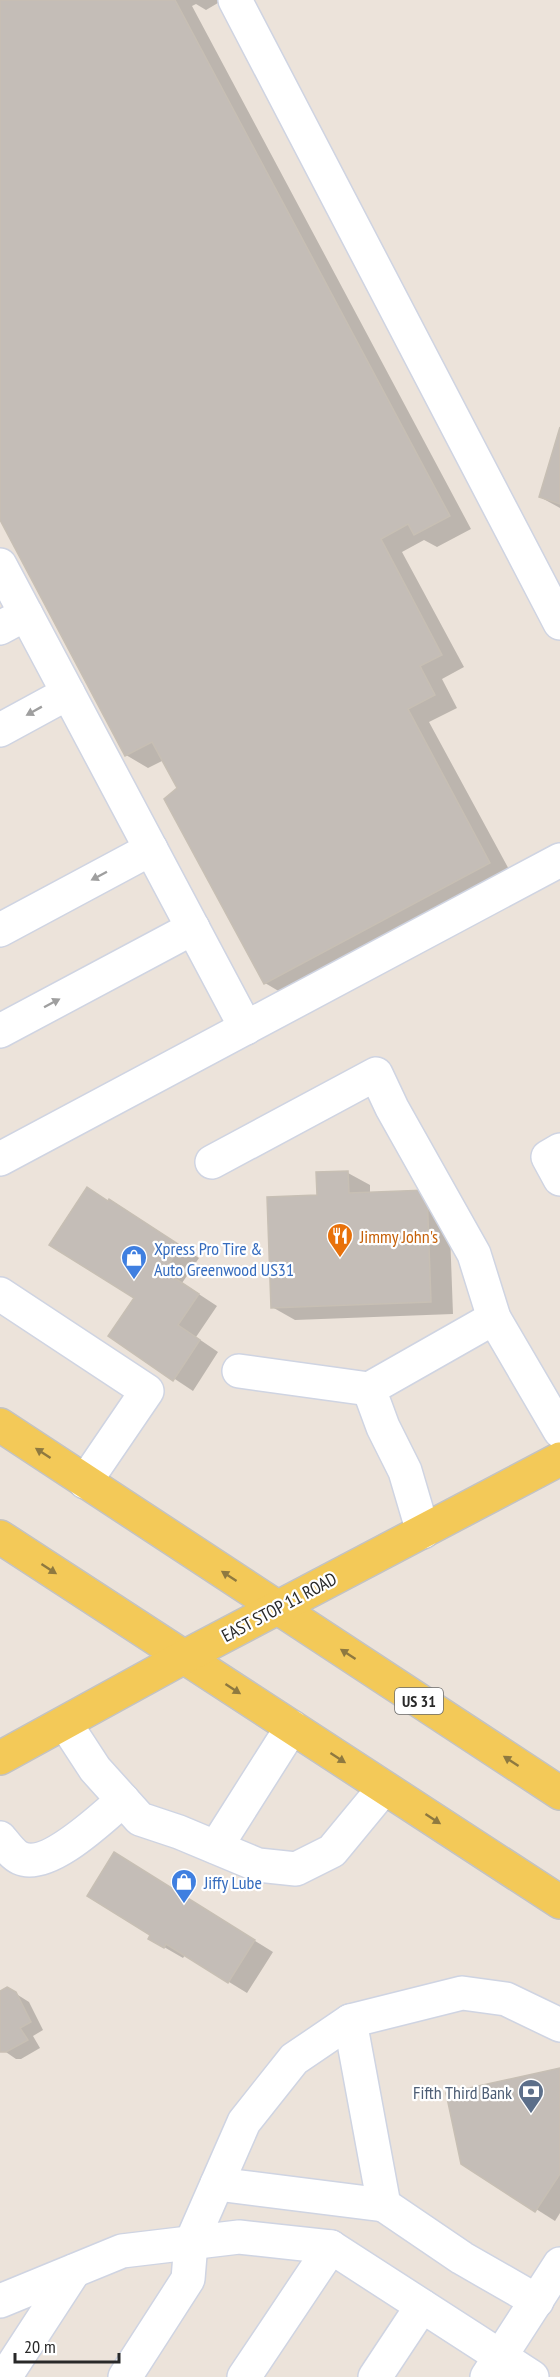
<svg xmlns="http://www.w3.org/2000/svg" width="560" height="2377" font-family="'PT Sans Narrow',sans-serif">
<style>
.shadow{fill:#0003}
.building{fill:#c4bdb7;stroke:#c7bfb4;stroke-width:1.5}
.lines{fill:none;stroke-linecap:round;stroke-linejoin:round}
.minor-casing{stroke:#cfd4e2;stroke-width:36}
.major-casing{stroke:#c3c3c3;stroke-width:36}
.minor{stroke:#fff;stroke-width:33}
.major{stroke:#f3c958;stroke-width:33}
.oneway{fill:#9f9f9f}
.oneway2{fill:#8e7940}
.labels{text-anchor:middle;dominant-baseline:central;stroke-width:4.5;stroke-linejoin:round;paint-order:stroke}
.shield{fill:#fff;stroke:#696969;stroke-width:1.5}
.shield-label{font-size:16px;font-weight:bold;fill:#292929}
.food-label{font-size:18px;fill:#c56008;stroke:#fff;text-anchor:start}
.shop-label{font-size:18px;fill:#366cbe;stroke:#fff;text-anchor:start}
.street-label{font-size:18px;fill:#292929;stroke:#fff}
.service-label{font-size:18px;fill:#4e5e75;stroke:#fff;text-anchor:end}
</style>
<rect width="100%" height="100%" fill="#ece3da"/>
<g class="shadow">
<path d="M0 0H223L206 10 196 4 192 6 471 529 437 547 424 540 402 552 464 667 442 679 457 708 429 722 512 875 287 996 265 983 179 789 164 760 148 768 126 755 0 517Z"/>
<path d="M560 432V508L540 497Z"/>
<path d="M348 1173 370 1185V1194L449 1205 453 1314 295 1320 272 1307 319 1196Z"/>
<path d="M110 1201 199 1258 182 1283 217 1306 196 1337 218 1352 193 1391 110 1336 136 1298Z"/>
<path d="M133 1865 273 1952 247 1993 185 1955 183 1958 164 1947 152 1934Z"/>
<path d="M10 1990 29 2002 43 2030 33 2036 40 2048 21 2059H16L0 2048V1993Z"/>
<path d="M560 2070V2213L555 2221 463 2163Z"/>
</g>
<g class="building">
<path d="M0 0H175L450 516 414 535 408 524 381 539 442 655 420 666 435 695 408 709 490 863 264 984 164 799 177 788 152 742 125 756 0 520Z"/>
<path d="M560 427V504L539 497Z"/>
<path d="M348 1171 349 1193 427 1190 431 1302 271 1308 267 1197 317 1195 316 1172Z"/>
<path d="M87 1187 108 1201 109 1199 181 1246 164 1271 199 1294 178 1325 200 1340 173 1381 108 1336 134 1298 49 1245Z"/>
<path d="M114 1852 255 1940 228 1983 166 1944 164 1948 148 1939 150 1935 87 1896Z"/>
<path d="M7 1987 16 1992 31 2022 20 2028 28 2040 6 2052H0V1991Z"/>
<path d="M560 2068V2174L535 2212 461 2164 446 2093Z"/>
</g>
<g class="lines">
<defs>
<g id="minor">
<path d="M235 0 560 623"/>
<path d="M0 565 246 1028"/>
<path d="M0 628 26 614"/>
<path d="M0 730 68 693"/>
<path d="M0 930 151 849"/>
<path d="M0 1031 193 928"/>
<path d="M560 1150 548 1157 560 1179"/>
<path d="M0 1159 560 860"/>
<path d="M212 1162 376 1074 392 1108 474 1254 494 1318 560 1431"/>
<path d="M0 1294 147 1391 85 1482"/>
<path d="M239 1371 369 1389"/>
<path d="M423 1532 405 1471 383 1427 369 1389 494 1318"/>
<path d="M65 1723 95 1769 140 1819 179 1832 258 1865 296 1869 332 1851 384 1788"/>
<path d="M0 1838C5 1844 13 1855 20 1858 48 1871 103 1817 123 1800"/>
<path d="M216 1847 292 1727"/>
<path d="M350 2021 384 2205 462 2258 537 2301"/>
<path d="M217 2184 384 2205"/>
<path d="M0 2301 122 2251 239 2237 331 2247 532 2377"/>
<path d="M5 2377 74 2271"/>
<path d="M125 2377 188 2279 191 2243 244 2122 294 2059 350 2021 462 1993 506 1999 560 2025"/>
<path d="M244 2377 331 2247"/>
<path d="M375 2377 422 2306"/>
<path d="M487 2377 560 2264"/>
</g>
<g id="major">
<path d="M0 1425 560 1793"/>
<path d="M0 1537 560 1902"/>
<path d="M0 1758 184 1657 560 1459"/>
</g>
</defs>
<use href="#minor" class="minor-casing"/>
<use href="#major" class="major-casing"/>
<use href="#minor" class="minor"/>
<use href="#major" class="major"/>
</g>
<defs><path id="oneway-solid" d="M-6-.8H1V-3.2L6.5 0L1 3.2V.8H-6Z" transform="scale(1.5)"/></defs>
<g class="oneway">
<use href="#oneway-solid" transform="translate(34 711) rotate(151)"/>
<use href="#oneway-solid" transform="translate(99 876) rotate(152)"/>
<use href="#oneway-solid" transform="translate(52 1003) rotate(-28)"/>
</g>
<g class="oneway2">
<use href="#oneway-solid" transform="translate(43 1453) rotate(-147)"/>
<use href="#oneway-solid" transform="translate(49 1569) rotate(33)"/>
<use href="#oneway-solid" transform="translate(229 1576) rotate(-147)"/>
<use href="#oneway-solid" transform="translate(348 1654) rotate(-147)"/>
<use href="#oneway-solid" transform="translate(233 1689) rotate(33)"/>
<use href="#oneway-solid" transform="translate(338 1758) rotate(33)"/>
<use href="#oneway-solid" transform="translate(511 1761) rotate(-147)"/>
<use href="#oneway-solid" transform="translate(433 1819) rotate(33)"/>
</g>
<defs>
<symbol id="restaurant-pin" viewBox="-11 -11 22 30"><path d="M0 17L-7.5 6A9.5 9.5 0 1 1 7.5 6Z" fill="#e8710a" stroke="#fff"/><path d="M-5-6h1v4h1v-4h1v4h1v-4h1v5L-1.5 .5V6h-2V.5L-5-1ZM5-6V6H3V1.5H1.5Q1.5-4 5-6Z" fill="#fff"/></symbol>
<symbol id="shop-pin" viewBox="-11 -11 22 30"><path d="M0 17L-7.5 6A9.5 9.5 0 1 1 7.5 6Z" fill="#3f7fe0" stroke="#fff"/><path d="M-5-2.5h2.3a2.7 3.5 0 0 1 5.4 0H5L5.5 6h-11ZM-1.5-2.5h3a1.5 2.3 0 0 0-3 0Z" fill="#fff"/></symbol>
<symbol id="bank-pin" viewBox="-11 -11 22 30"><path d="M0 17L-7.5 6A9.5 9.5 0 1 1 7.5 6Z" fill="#5c6f8a" stroke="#fff"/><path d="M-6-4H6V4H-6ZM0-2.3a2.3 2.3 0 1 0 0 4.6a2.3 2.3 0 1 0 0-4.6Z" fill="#fff"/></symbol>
</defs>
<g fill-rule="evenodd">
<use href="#restaurant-pin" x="325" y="1221" width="30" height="40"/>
<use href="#shop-pin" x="119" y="1243" width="30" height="40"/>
<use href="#shop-pin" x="169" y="1867" width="30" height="40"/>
<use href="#bank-pin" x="516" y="2077" width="30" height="40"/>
</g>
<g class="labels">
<rect class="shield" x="395" y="1688" width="48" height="26" rx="4.5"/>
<g class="shield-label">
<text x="419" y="1701">US 31</text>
</g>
<g class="food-label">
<text x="360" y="1236">Jimmy John's</text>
</g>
<g class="shop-label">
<text x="154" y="1248">Xpress Pro Tire &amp;<tspan x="154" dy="21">Auto Greenwood US31</tspan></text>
<text x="204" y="1882">Jiffy Lube</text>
</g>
<g class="street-label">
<text transform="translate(279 1607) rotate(-28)">EAST STOP 11 ROAD</text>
</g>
<g class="service-label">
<text x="512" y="2092">Fifth Third Bank</text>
</g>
</g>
<path d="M15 2353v9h104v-9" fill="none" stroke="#292929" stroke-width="3"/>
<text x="24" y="2353" font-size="18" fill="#292929" stroke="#ffffff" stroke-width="4.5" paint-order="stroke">20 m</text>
</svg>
